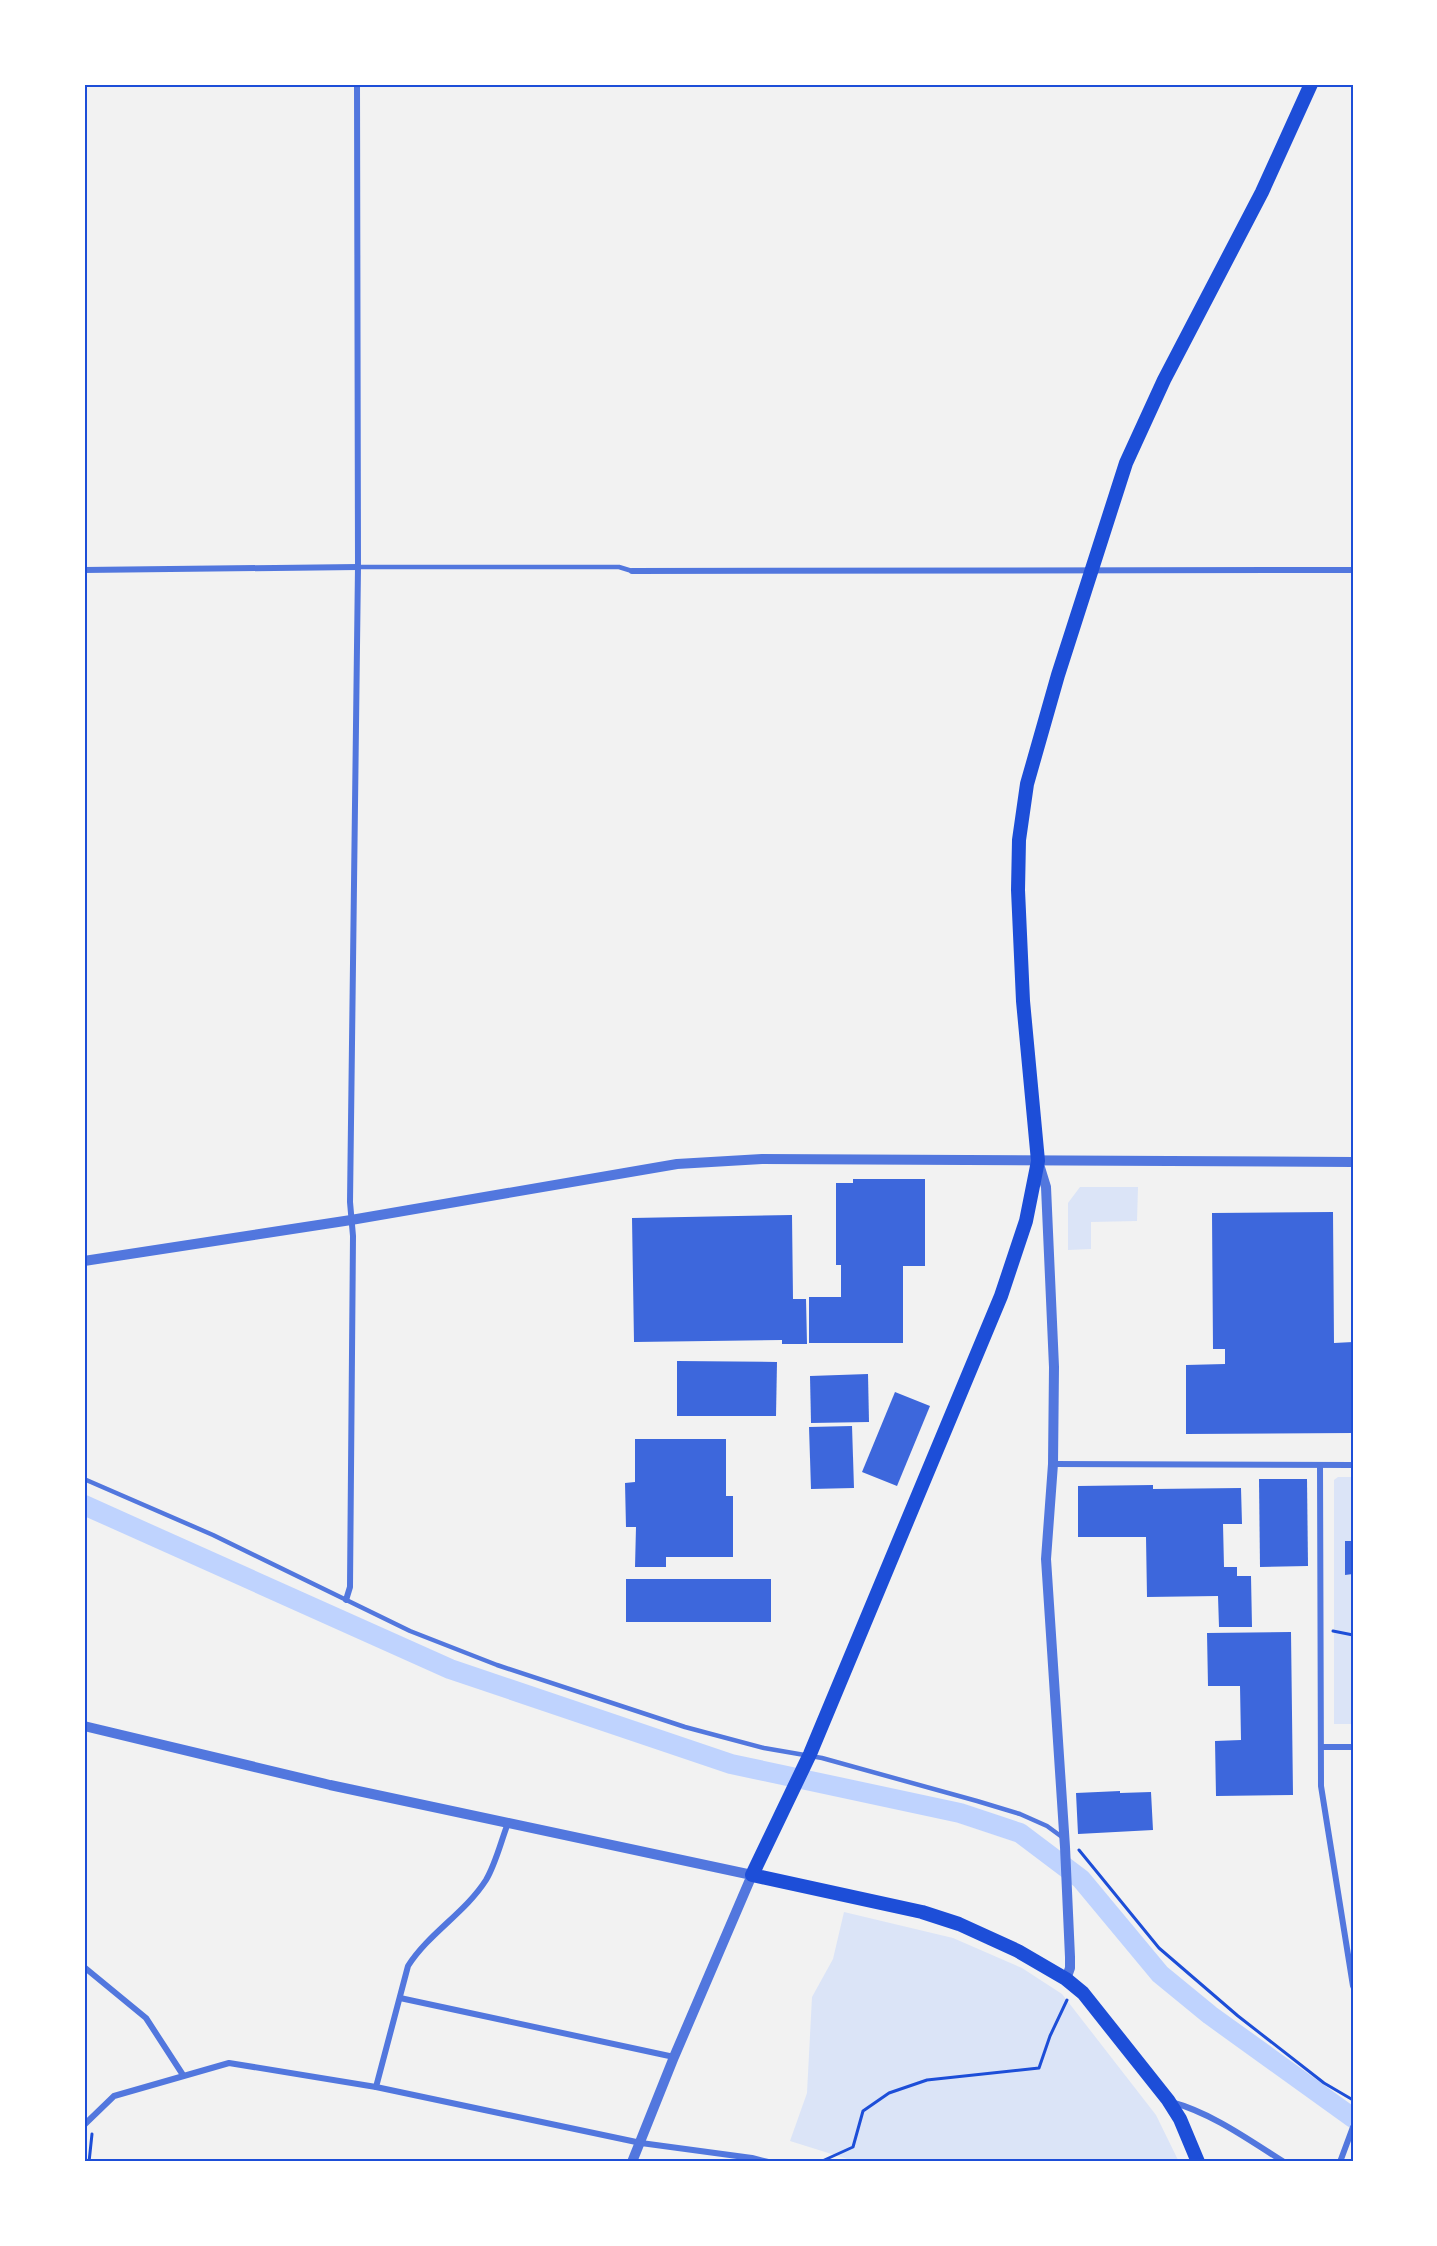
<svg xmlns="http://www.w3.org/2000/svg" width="1437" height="2246" font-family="Overpass,sans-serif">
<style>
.green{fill:#dbe4f7}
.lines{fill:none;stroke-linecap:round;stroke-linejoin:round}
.canal{stroke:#bfd3fe;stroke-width:20}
.building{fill:#3d67dc}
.path{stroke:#1d4ed8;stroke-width:3}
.service{stroke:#5277de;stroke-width:4.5}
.minor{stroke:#5277de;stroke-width:6}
.tertiary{stroke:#5277de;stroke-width:10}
.primary{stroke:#1d4ed8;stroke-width:14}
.neatline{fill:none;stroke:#1d4ed8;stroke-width:2}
</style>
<rect width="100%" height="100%" fill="#f2f2f2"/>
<g class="green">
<path d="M1080 1187H1138L1137 1221 1091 1222V1249L1068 1250V1203Z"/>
<path d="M1338 1477H1353V1724H1334V1480Z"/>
<path d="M844 1912 953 1938 1022 1968 1062 1994 1156 2115 1179 2162H857L790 2141 807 2093 812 1997 833 1959Z"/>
</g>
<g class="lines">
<path class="canal" d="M84 1505 450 1669 731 1764 960 1813 1020 1833 1081 1879 1160 1974 1210 2015 1353 2118"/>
</g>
<g class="building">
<path d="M853 1179H925V1266H903V1343H809V1297H841V1265H836V1183H853Z"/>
<path d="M1333 1212 1334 1343 1353 1342V1433L1186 1434V1365L1225 1364V1349H1213L1212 1213Z"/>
<path d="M792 1215 793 1299H806L807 1344H782V1340L634 1342 632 1218Z"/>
<path d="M677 1361 777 1362 776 1416H677Z"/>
<path d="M868 1374 869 1422 811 1423 810 1376Z"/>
<path d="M895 1392 930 1406 897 1486 862 1472Z"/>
<path d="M852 1426 854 1488 811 1489 809 1427Z"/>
<path d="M635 1439H726V1496H733V1557H666V1567H635L636 1527H626L625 1483 635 1482Z"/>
<path d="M1259 1479H1307L1308 1566 1260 1567Z"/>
<path d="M1153 1485V1489L1241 1488 1242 1524H1223L1224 1567H1237V1576H1251L1252 1627H1219L1218 1596 1147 1597 1146 1537H1078V1486Z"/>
<path d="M1345 1541H1353V1574L1345 1575Z"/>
<rect x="626" y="1579" width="145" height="43"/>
<path d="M1291 1632 1293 1795 1216 1796 1215 1741 1241 1740 1240 1686H1208L1207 1633Z"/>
<path d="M1120 1791V1793L1151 1792 1153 1830 1078 1834 1076 1793Z"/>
</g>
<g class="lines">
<g class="path">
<path d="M1333 1631 1353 1635"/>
<path d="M1079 1850 1159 1948 1238 2016 1324 2083 1353 2100"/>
<path d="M89 2162 92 2134"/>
<path d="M820 2162 853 2147 863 2111 889 2093 927 2080 1039 2068 1050 2036 1067 2000"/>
</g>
<g class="service">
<path d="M358 567H619L632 571"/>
<path d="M84 1479 213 1535 410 1631 497 1665 685 1727 764 1748 822 1758 977 1801 1020 1814 1047 1826 1062 1837"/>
</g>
<g class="minor">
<path d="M84 570 358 567"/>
<path d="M632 571 1353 570"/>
<path d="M1053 1464 1353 1465"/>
<path d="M1320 1465 1321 1786 1353 1986"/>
<path d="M346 1600 350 1587 353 1236 350 1202 358 567 357 84"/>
<path d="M1321 1747H1353"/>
<path d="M84 1967 146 2018 183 2075"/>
<path d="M400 1998 674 2057"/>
<path d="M376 2087 408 1966C429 1933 465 1913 486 1880 496 1863 501 1841 508 1823"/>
<path d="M1171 2102C1212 2113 1249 2140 1284 2162"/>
<path d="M84 2125 114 2096 229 2063 376 2087 641 2143 752 2158 768 2162"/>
<path d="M1340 2162 1353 2127"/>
</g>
<g class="tertiary">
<path d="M1038 1161 1046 1187 1054 1367 1053 1464 1046 1559 1065 1847 1070 1957V1968L1066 1979"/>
<path d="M84 1261 351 1220 677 1164 762 1159 1353 1162"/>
<path d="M84 1726 330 1785 752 1875 674 2057 632 2162"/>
</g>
<path class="primary" d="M1198 2162 1180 2119 1168 2100 1083 1993 1066 1979 1018 1951 959 1924 922 1912 752 1875 810 1754 1001 1296 1026 1221 1038 1161 1023 1001 1018 890 1019 840 1027 784 1058 675 1126 463 1164 380 1262 192 1311 84"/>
</g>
<rect width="1437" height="2246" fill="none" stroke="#ffffff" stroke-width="171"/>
<rect x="86" y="86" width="1266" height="2074" class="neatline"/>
</svg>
